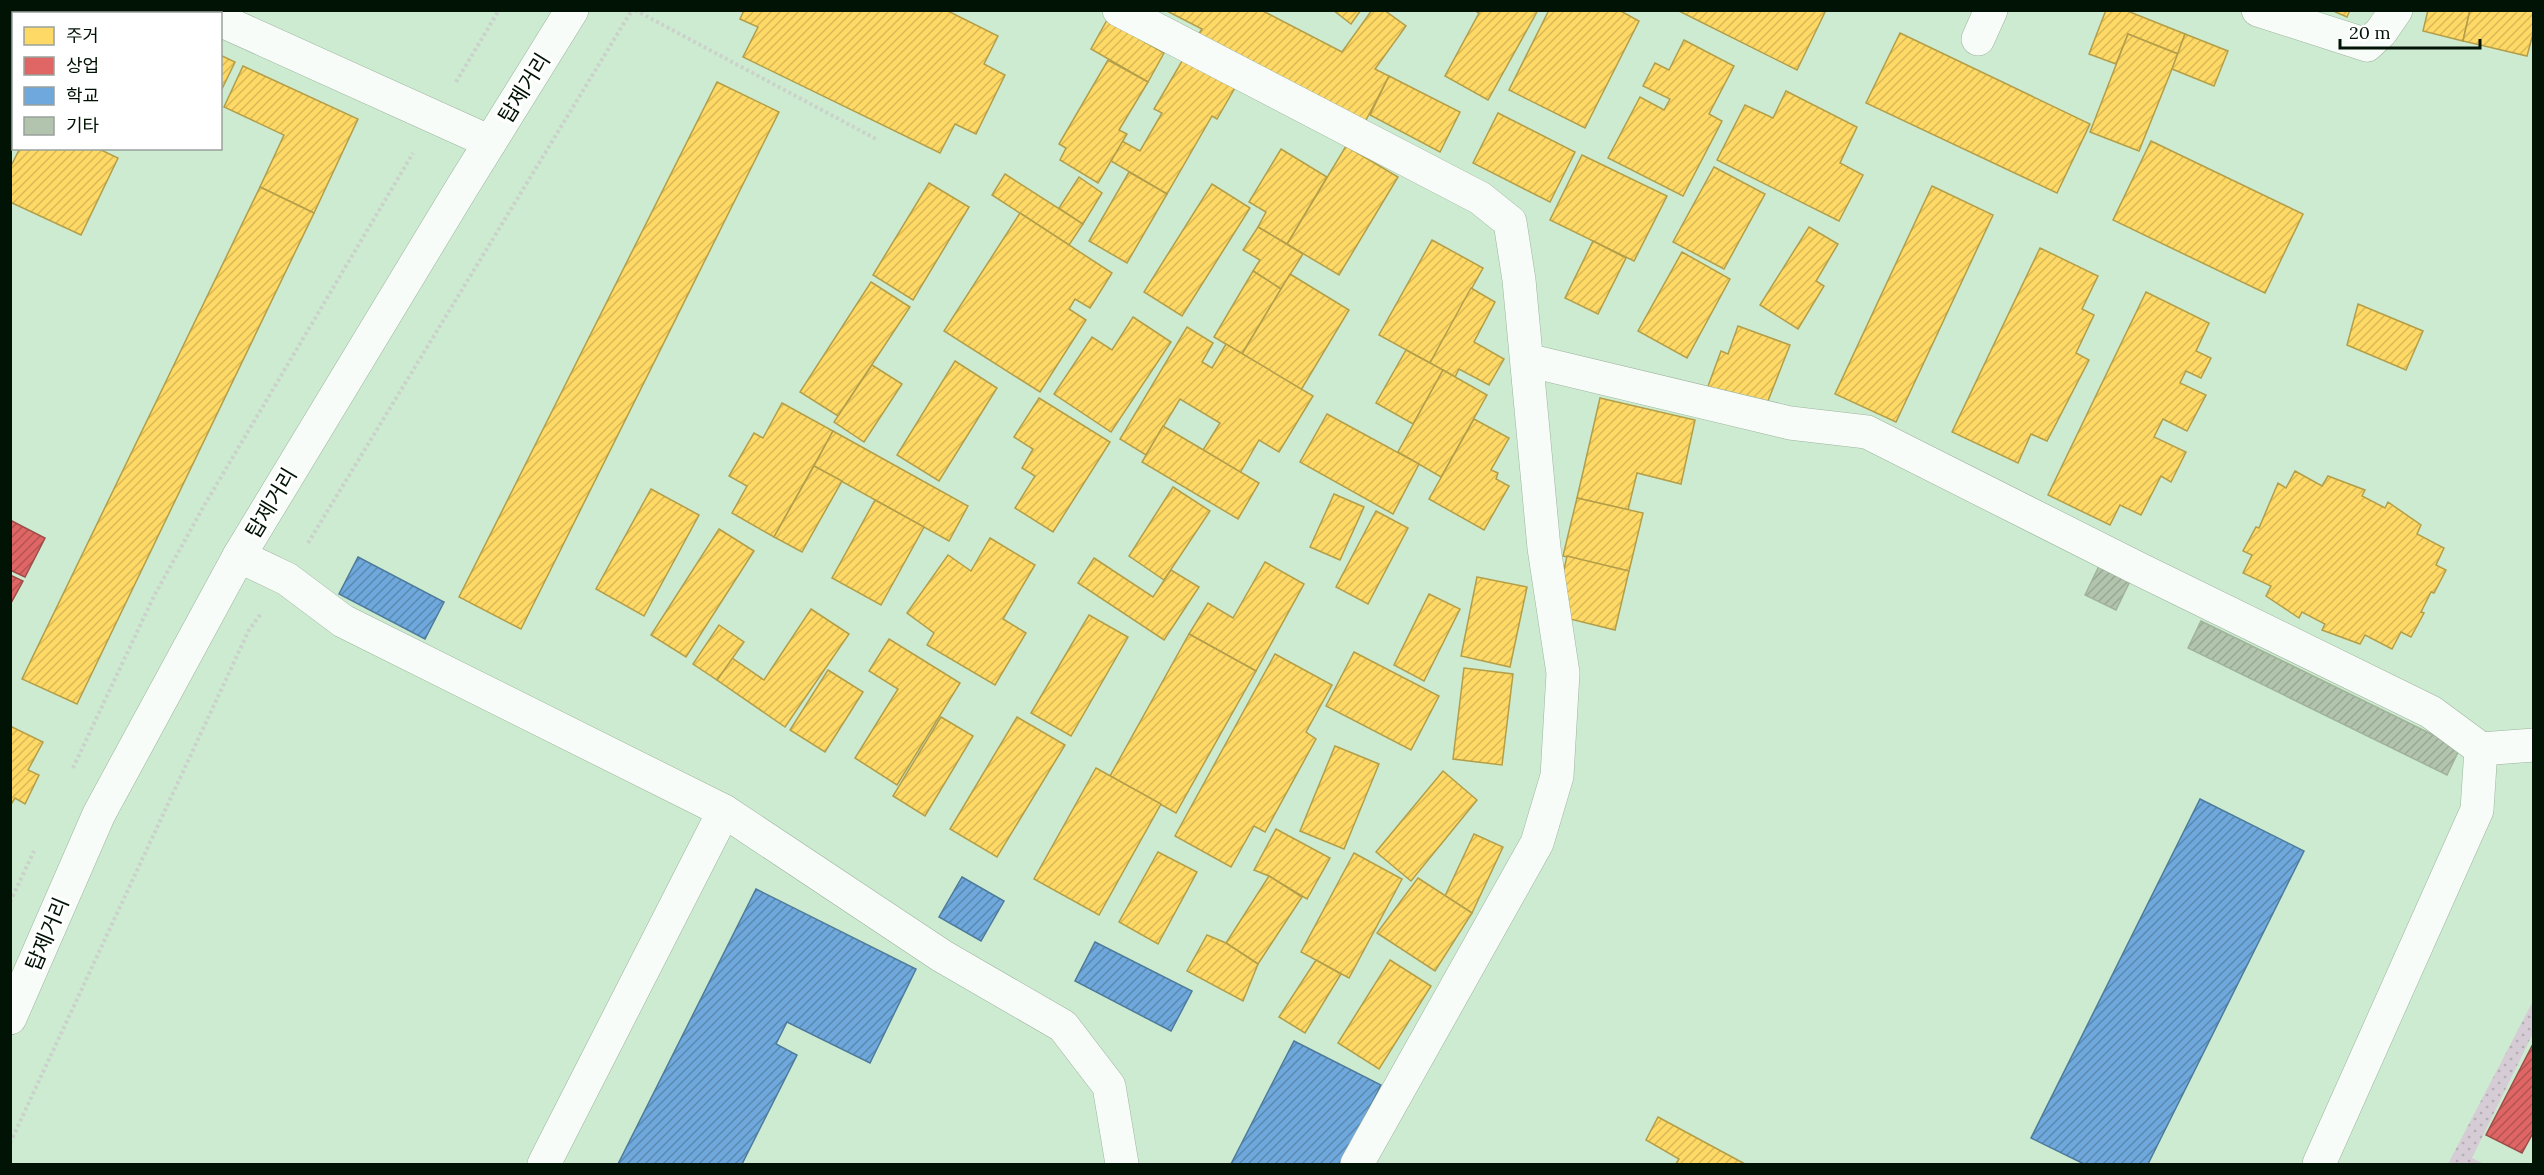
<svg xmlns="http://www.w3.org/2000/svg" width="2544" height="1175" font-family="Lora,'Noto Sans KR',serif">
<style>
.grass{fill:url(#grass-dots)}
.homes{fill:url(#homes-hatch);stroke:#b39e49;stroke-width:1.5}
.shops{fill:url(#shops-hatch);stroke:#9d4d49;stroke-width:1.5}
.schools{fill:url(#schools-hatch);stroke:#4e7b9b;stroke-width:1.5}
.building{fill:url(#building-hatch);stroke:#a1b39b;stroke-width:1.5}
.lines{fill:none;stroke-linecap:round;stroke-linejoin:round}
.minor-casing{stroke:#9db49f;stroke-width:34}
.major-casing{stroke:#9db49f;stroke-width:34}
.path{stroke:#cad2cb;stroke-width:4;stroke-dasharray:3 3;stroke-linecap:butt}
.minor{stroke:#f8fcf8;stroke-width:33}
.major{stroke:#f8fcf8;stroke-width:33}
.labels{text-anchor:middle;dominant-baseline:central;stroke-width:6;stroke-linejoin:round;paint-order:stroke}
.street-label{font-size:21px;fill:#011304;stroke:#fff}
</style>
<defs>
<pattern id="grass-dots" width="8" height="8" patternUnits="userSpaceOnUse" patternTransform="scale(1.5)"><rect width="8" height="8" fill="#d5ccd5"/><path d="M2 2h.1M6 6h.1" fill="none" stroke="#b5aeb5" stroke-width="1.8" stroke-linecap="round"/></pattern>
<pattern id="homes-hatch" width="6" height="6" patternUnits="userSpaceOnUse" patternTransform="scale(1.5)"><rect width="6" height="6" fill="#ffd966"/><path d="M-1 1l2-2M0 6l6-6M5 7l2-2" fill="none" stroke="#d9b957"/></pattern>
<pattern id="shops-hatch" width="6" height="6" patternUnits="userSpaceOnUse" patternTransform="scale(1.5)"><rect width="6" height="6" fill="#e06666"/><path d="M-1 1l2-2M0 6l6-6M5 7l2-2" fill="none" stroke="#b35352"/></pattern>
<pattern id="schools-hatch" width="6" height="6" patternUnits="userSpaceOnUse" patternTransform="scale(1.5)"><rect width="6" height="6" fill="#6fa8dc"/><path d="M-1 1l2-2M0 6l6-6M5 7l2-2" fill="none" stroke="#5988b0"/></pattern>
<pattern id="building-hatch" width="6" height="6" patternUnits="userSpaceOnUse" patternTransform="scale(1.5)"><rect width="6" height="6" fill="#b2c4ad"/><path d="M-1 1l2-2M0 6l6-6M5 7l2-2" fill="none" stroke="#97a893"/></pattern>
</defs>
<rect width="100%" height="100%" fill="#cdebd0"/>
<path class="grass" d="M2533 1001V1033L2472 1158 2484 1164H2448Z"/>
<g class="homes">
<path d="M744 10H946L998 36 984 64 1005 75 976 134 955 124 940 153 743 57 758 27 740 19Z"/>
<path d="M1165 10H1261L1342 52 1372 10H1384L1406 26 1375 69 1389 76 1364 124 1196 38 1202 29Z"/>
<path d="M1333 10H1361L1351 24Z"/>
<path d="M1474 10H1538L1488 100 1445 76 1479 13Z"/>
<path d="M1549 10H1619L1639 21 1585 128 1509 90Z"/>
<path d="M1677 10H1826L1797 70Z"/>
<path d="M2106 10H2125L2185 34 2178 54 2128 34 2116 64 2089 54Z"/>
<path d="M2331 10H2350L2347 17Z"/>
<path d="M2428 10H2470L2463 41 2423 31Z"/>
<path d="M2470 10H2534V30L2527 56 2463 41Z"/>
<path d="M1107 20 1164 53 1148 82 1091 49Z"/>
<path d="M1900 33 2090 124 2057 193 1866 103Z"/>
<path d="M2128 34 2178 54 2139 151 2090 132Z"/>
<path d="M2185 34 2228 51 2214 86 2172 69Z"/>
<path d="M1684 40 1734 66 1709 114 1722 121 1683 196 1608 158 1640 97 1664 110 1670 99 1643 86 1655 63 1669 70Z"/>
<path d="M220 55 235 62 220 93Z"/>
<path d="M1185 56 1236 86 1217 119 1212 116 1167 194 1111 161 1122 141 1140 151 1162 113 1154 109Z"/>
<path d="M1108 60 1148 82 1119 130 1127 134 1098 183 1060 160 1066 148 1059 144Z"/>
<path d="M243 66 358 119 314 213 260 187 284 135 224 107Z"/>
<path d="M1389 76 1460 112 1440 152 1370 115Z"/>
<path d="M717 82 779 112 521 629 459 597Z"/>
<path d="M1786 91 1857 127 1840 163 1863 175 1839 221 1717 160 1745 105 1773 118Z"/>
<path d="M1498 113 1575 152 1550 202 1473 163Z"/>
<path d="M2151 141 2303 214 2265 293 2113 220Z"/>
<path d="M1346 146 1398 177 1339 275 1287 244Z"/>
<path d="M20 148H97L118 158 81 235 10 202V168Z"/>
<path d="M1281 149 1327 177 1287 244 1258 227 1266 212 1249 202Z"/>
<path d="M1582 155 1667 196 1634 261 1550 220Z"/>
<path d="M1714 167 1765 194 1724 269 1673 242Z"/>
<path d="M1129 172 1167 194 1127 263 1089 241Z"/>
<path d="M1005 174 1083 224 1069 245 992 195Z"/>
<path d="M1079 177 1102 193 1083 224 1059 208Z"/>
<path d="M929 183 969 207 913 300 873 275Z"/>
<path d="M1212 184 1250 208 1182 316 1144 292Z"/>
<path d="M1932 186 1993 215 1896 422 1835 394Z"/>
<path d="M260 187 314 213 77 704 22 679Z"/>
<path d="M1020 213 1112 273 1090 308 1075 299 1069 309 1086 320 1040 392 944 331Z"/>
<path d="M1258 227 1303 254 1281 289 1253 271 1260 260 1243 250Z"/>
<path d="M1809 227 1838 244 1816 281 1824 286 1798 329 1760 305Z"/>
<path d="M1432 240 1483 268 1430 363 1379 335Z"/>
<path d="M1593 241 1626 258 1598 314 1565 298Z"/>
<path d="M2040 248 2098 276 2082 309 2094 315 2076 353 2089 360 2047 441 2031 434 2018 463 1952 432Z"/>
<path d="M1682 252 1730 279 1687 358 1638 331Z"/>
<path d="M1253 271 1281 289 1242 354 1214 337Z"/>
<path d="M1290 274 1349 310 1301 390 1242 354Z"/>
<path d="M871 282 910 307 838 416 800 392Z"/>
<path d="M1471 288 1495 302 1474 342 1504 359 1489 385 1459 369 1455 377 1430 363Z"/>
<path d="M2146 292 2209 323 2196 351 2211 358 2201 378 2186 371 2180 383 2206 395 2187 431 2163 419 2154 437 2186 452 2171 482 2161 476 2141 515 2120 505 2110 525 2048 495Z"/>
<path d="M2358 304 2423 331 2406 370 2347 345Z"/>
<path d="M1133 317 1171 342 1111 432 1054 394 1092 337 1112 350Z"/>
<path d="M1738 326 1790 345 1764 411 1707 389 1721 351 1728 354Z"/>
<path d="M1187 327 1213 343 1202 362 1212 368 1226 344 1313 396 1279 452 1259 440 1240 473 1203 450 1220 423 1180 399 1146 455 1120 439Z"/>
<path d="M1406 350 1443 370 1413 424 1376 403Z"/>
<path d="M955 361 997 388 939 481 897 455Z"/>
<path d="M872 365 902 384 864 442 834 422Z"/>
<path d="M1443 370 1487 395 1441 477 1398 452Z"/>
<path d="M1039 398 1110 442 1053 532 1015 508 1035 476 1022 468 1033 449 1014 437Z"/>
<path d="M1600 398 1695 420 1681 484 1637 473 1628 510 1577 498Z"/>
<path d="M782 403 833 431 774 537 732 513 747 486 729 476 754 433 763 438Z"/>
<path d="M1327 414 1419 464 1393 514 1300 462Z"/>
<path d="M1474 419 1509 438 1491 470 1498 473 1496 479 1509 486 1484 530 1429 499Z"/>
<path d="M1163 426 1259 483 1238 519 1142 462Z"/>
<path d="M833 431 968 506 949 541 814 466Z"/>
<path d="M814 466 842 481 802 552 774 537Z"/>
<path d="M2295 471 2322 486 2328 476 2365 490 2362 496 2385 508 2388 502 2421 525 2417 534 2444 548 2436 565 2446 570 2434 593 2431 592 2421 612 2424 613 2411 637 2401 632 2392 649 2365 635 2360 644 2322 630 2325 624 2302 612 2299 618 2266 596 2271 586 2243 573 2252 555 2243 551 2256 527 2259 528 2278 483 2286 488Z"/>
<path d="M1173 487 1210 511 1164 580 1129 556Z"/>
<path d="M651 489 699 515 644 616 596 589Z"/>
<path d="M1334 494 1364 507 1340 560 1310 547Z"/>
<path d="M1577 498 1643 513 1629 571 1563 556Z"/>
<path d="M875 500 924 527 881 605 832 578Z"/>
<path d="M1376 511 1408 528 1368 604 1336 587Z"/>
<path d="M719 529 754 551 686 657 651 635Z"/>
<path d="M990 538 1035 565 1003 619 1026 633 995 685 927 645 934 633 907 613 948 555 971 571Z"/>
<path d="M1567 556 1629 571 1615 630 1562 617 1559 592Z"/>
<path d="M1094 558 1153 597 1171 570 1199 587 1164 640 1078 583Z"/>
<path d="M1265 562 1304 584 1256 671 1189 634 1208 603 1233 618Z"/>
<path d="M1477 577 1527 587 1510 667 1461 656Z"/>
<path d="M1429 594 1460 609 1424 681 1394 665Z"/>
<path d="M811 609 849 634 785 727 717 680 732 658 764 680Z"/>
<path d="M1089 615 1128 637 1071 736 1031 713Z"/>
<path d="M719 625 744 642 717 680 693 664Z"/>
<path d="M1189 634 1256 671 1176 813 1110 776Z"/>
<path d="M889 639 960 683 897 785 855 758 898 689 869 671Z"/>
<path d="M1354 652 1439 696 1411 750 1326 706Z"/>
<path d="M1275 654 1332 685 1306 732 1316 739 1265 832 1254 826 1231 867 1175 836Z"/>
<path d="M1464 668 1513 674 1502 765 1453 759Z"/>
<path d="M828 670 863 692 825 752 790 730Z"/>
<path d="M941 717 973 736 925 816 893 796Z"/>
<path d="M1017 717 1065 745 997 857 950 829Z"/>
<path d="M10 726 43 742 28 770 39 775 25 804 15 798 10 806Z"/>
<path d="M1335 746 1379 764 1344 849 1300 831Z"/>
<path d="M1096 768 1161 804 1099 915 1034 879Z"/>
<path d="M1443 771 1477 800 1411 881 1376 852Z"/>
<path d="M1276 829 1330 858 1307 899 1269 876 1254 870Z"/>
<path d="M1474 834 1503 847 1472 913 1445 896Z"/>
<path d="M1158 852 1197 872 1158 944 1119 922Z"/>
<path d="M1354 853 1402 879 1349 978 1301 952Z"/>
<path d="M1269 876 1302 897 1258 964 1226 943Z"/>
<path d="M1418 878 1472 913 1435 971 1377 933Z"/>
<path d="M1207 935 1226 943 1258 964 1243 1001 1187 971Z"/>
<path d="M1316 960 1341 974 1305 1033 1279 1017Z"/>
<path d="M1390 960 1431 986 1379 1069 1338 1043Z"/>
<path d="M1658 1117 1745 1164H1676L1679 1159 1646 1140Z"/>
</g>
<g class="shops">
<path d="M10 520 45 538 25 577 10 570Z"/>
<path d="M10 575 23 581 10 605Z"/>
<path d="M2534 1042V1131L2522 1153 2486 1135Z"/>
</g>
<g class="schools">
<path d="M358 557 444 602 425 639 339 594Z"/>
<path d="M2200 799 2304 851 2148 1164H2084L2031 1138Z"/>
<path d="M962 877 1004 901 981 941 939 917Z"/>
<path d="M756 889 916 969 870 1063 787 1022 776 1044 797 1055 742 1164H618Z"/>
<path d="M1095 942 1192 991 1171 1031 1075 981Z"/>
<path d="M1294 1041 1381 1085 1341 1164H1231Z"/>
</g>
<g class="building">
<path d="M2101 562 2132 577 2116 610 2085 595Z"/>
<path d="M2201 621 2460 748 2447 775 2188 648Z"/>
</g>
<g class="lines">
<defs>
<g id="minor">
<path d="M1119 10 1480 198 1510 222 1519 280 1544 548 1563 673 1557 776 1537 843 1357 1164"/>
<path d="M2258 10 2367 45 2381 32 2396 10"/>
<path d="M220 20 490 142"/>
<path d="M1978 39 1991 10"/>
<path d="M1527 360 1790 423 1867 432 2139 569 2431 712 2481 749"/>
<path d="M239 556 287 579 343 621 724 811 942 956 1063 1026 1109 1086 1122 1164"/>
<path d="M544 1164 724 811"/>
<path d="M2319 1164 2477 810 2481 749 2534 745"/>
</g>
<path id="major" d="M10 1018 99 814 239 556 461 189 572 10"/>
</defs>
<use href="#minor" class="minor-casing"/>
<use href="#major" class="major-casing"/>
<g class="path">
<path d="M635 10 876 139"/>
<path d="M456 82 499 10"/>
<path d="M308 543 632 10"/>
<path d="M73 768 154 596 205 504 413 153"/>
<path d="M10 902 34 851"/>
<path d="M10 1143 249 630 262 612"/>
</g>
<use href="#minor" class="minor"/>
<use href="#major" class="major"/>
</g>
<g class="labels">
<g class="street-label">
<text transform="translate(524 88) rotate(-58)">탑제거리</text>
<text transform="translate(271 503) rotate(-59)">탑제거리</text>
<text transform="translate(47 934) rotate(-67)">탑제거리</text>
</g>
</g>
<rect width="2544" height="1175" fill="none" stroke="#011304" stroke-width="24"/>
<rect x="12" y="12" width="210" height="138" fill="#ffffff" stroke="#99a19b" stroke-width="1.5"/>
<rect x="24" y="27" width="30" height="18" fill="#ffd966" stroke="#99a19b" stroke-width="1.5"/>
<text x="66" y="42" font-size="18" fill="#011304">주거</text>
<rect x="24" y="57" width="30" height="18" fill="#e06666" stroke="#99a19b" stroke-width="1.5"/>
<text x="66" y="72" font-size="18" fill="#011304">상업</text>
<rect x="24" y="87" width="30" height="18" fill="#6fa8dc" stroke="#99a19b" stroke-width="1.5"/>
<text x="66" y="102" font-size="18" fill="#011304">학교</text>
<rect x="24" y="117" width="30" height="18" fill="#b2c4ad" stroke="#99a19b" stroke-width="1.5"/>
<text x="66" y="132" font-size="18" fill="#011304">기타</text>
<path d="M2340 39v9h140v-9" fill="none" stroke="#011304" stroke-width="3"/>
<text x="2349" y="39" font-size="18" fill="#011304" stroke="#ffffff" stroke-width="4.5" paint-order="stroke">20 m</text>
</svg>
